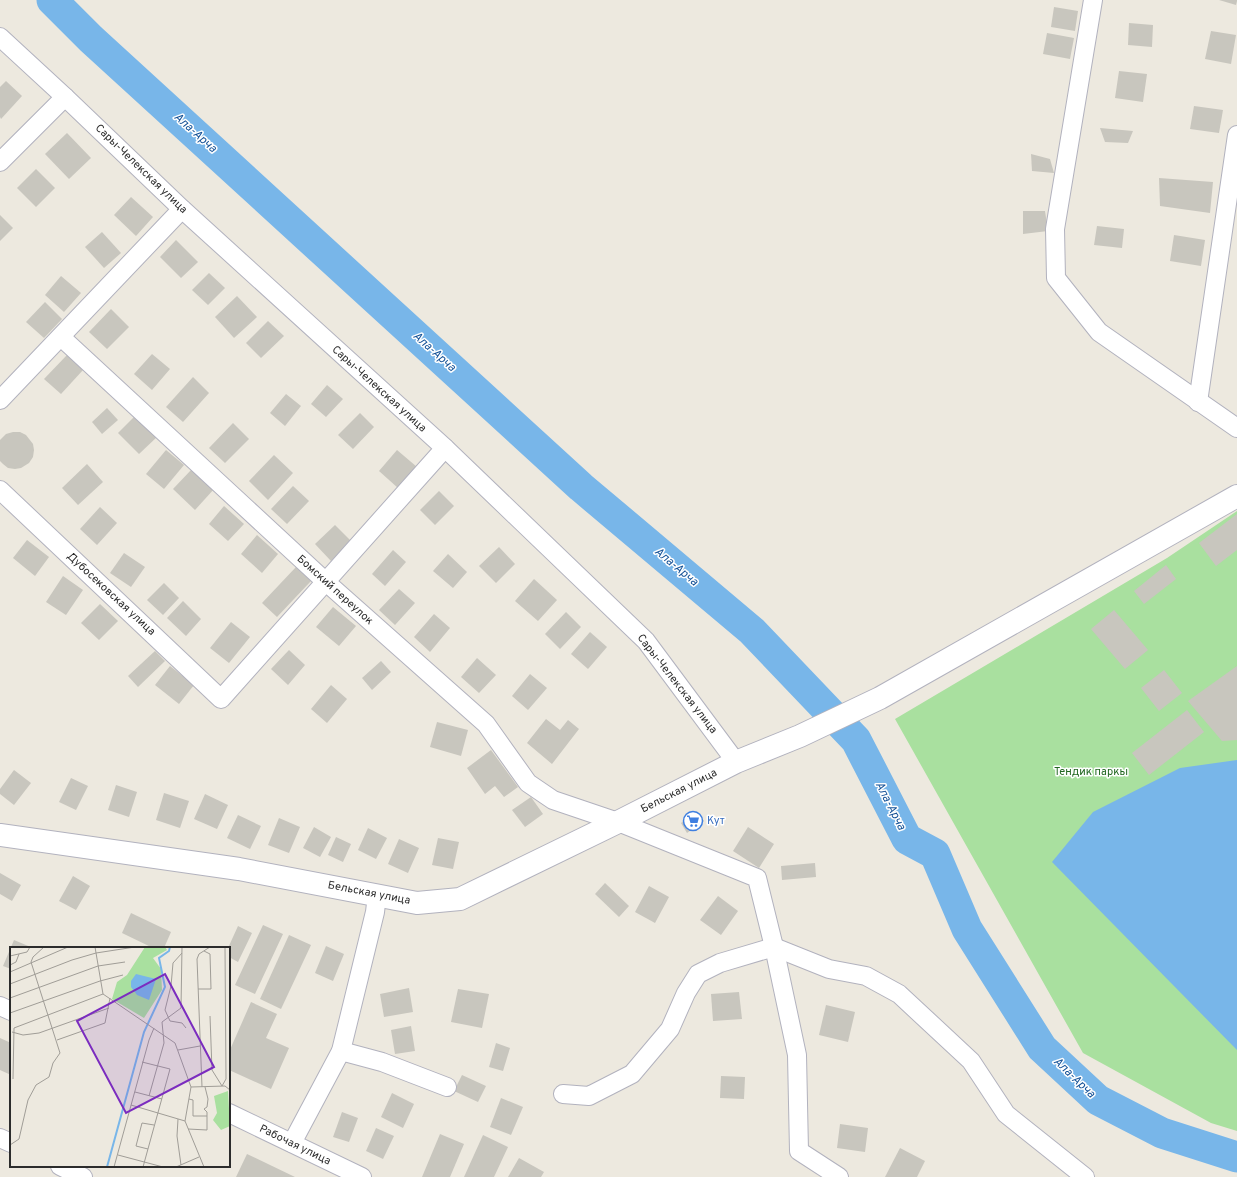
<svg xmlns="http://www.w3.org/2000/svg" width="1237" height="1177" font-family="Overpass,sans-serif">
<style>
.green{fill:#a9e09f}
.water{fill:#78b6e9}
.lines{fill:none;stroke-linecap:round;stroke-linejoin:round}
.river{stroke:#78b6e9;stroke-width:31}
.building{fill:#c8c6be}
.street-casing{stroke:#b2b2be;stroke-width:20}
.secondary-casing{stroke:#b2b2be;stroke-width:24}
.street{stroke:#fff;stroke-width:18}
.secondary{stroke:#fff;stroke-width:22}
.labels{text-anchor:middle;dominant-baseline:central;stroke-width:3;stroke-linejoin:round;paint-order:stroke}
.street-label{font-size:11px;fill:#2c2c2c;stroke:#fff}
.park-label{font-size:11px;fill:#20661f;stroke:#fff}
.shop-label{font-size:11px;fill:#366cbe;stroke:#fff;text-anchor:start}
.water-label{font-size:12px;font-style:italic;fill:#155297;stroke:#fff}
.inset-river{fill:none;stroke:#78b6e9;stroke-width:2}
.inset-road{fill:none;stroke:#a09d97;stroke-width:1}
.view{fill:#7b2cbf;fill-opacity:0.15;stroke:#7b2cbf;stroke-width:2}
.inset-edge{fill:none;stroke:#2c2c2c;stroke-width:2}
</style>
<rect width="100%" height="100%" fill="#ede9df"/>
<path class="green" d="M1237 511V1131L1211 1123 1083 1053 895 719 1167 558Z"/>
<path class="water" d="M1237 760V1050L1052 862 1093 812 1180 768Z"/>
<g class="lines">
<path class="river" d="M52 0 91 39 581 487 752 631 856 740 907 839 935 854 967 929 1042 1048 1098 1100 1162 1133 1237 1157"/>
</g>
<g class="building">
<path d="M1219 0H1237V1L1236 5Z"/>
<path d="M1054 7 1078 11 1075 31 1051 27Z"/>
<path d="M1129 23 1153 25 1152 47 1128 45Z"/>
<path d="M1211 31 1236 35 1231 64 1205 59Z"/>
<path d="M1047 33 1074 38 1070 59 1043 54Z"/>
<path d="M1119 71 1147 74 1143 102 1115 98Z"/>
<path d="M6 81 22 96 1 119 0 117V87Z"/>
<path d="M1194 106 1223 110 1219 133 1190 129Z"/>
<path d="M1100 128 1133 131 1128 143 1105 142Z"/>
<path d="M67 133 91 158 69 179 45 154Z"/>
<path d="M1031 154 1050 159 1054 173 1032 171Z"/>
<path d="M36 169 55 188 36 207 17 188Z"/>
<path d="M1159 178 1213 182 1210 213 1160 206Z"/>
<path d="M131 197 153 217 136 236 114 215Z"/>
<path d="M1023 211H1045L1048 231 1023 234Z"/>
<path d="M0 215 13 228 0 241Z"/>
<path d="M1097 226 1124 229 1122 248 1094 245Z"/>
<path d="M102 232 121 253 104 268 85 247Z"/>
<path d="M1174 235 1205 240 1201 266 1170 261Z"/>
<path d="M176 240 198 262 181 278 160 257Z"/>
<path d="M209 273 225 288 208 305 192 290Z"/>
<path d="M61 276 81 293 64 312 45 295Z"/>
<path d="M237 296 257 317 234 338 215 317Z"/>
<path d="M45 302 62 319 44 338 26 322Z"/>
<path d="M111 309 129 327 107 349 89 332Z"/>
<path d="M268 321 284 336 261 358 246 343Z"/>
<path d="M152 354 170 369 152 390 134 374Z"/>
<path d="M67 355 83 370 61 394 44 379Z"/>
<path d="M193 377 209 393 183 422 166 407Z"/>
<path d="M327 385 343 399 326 417 311 404Z"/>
<path d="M286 394 301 406 285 426 270 413Z"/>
<path d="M107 408 118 420 102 434 92 422Z"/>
<path d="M360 413 374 427 353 449 338 435Z"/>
<path d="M137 414 158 436 139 454 118 433Z"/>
<path d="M233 423 249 439 225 463 209 448Z"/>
<path d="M13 432H20L26 435 33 444 34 450 33 457 29 463 21 468 15 469 8 468 3 464 0 461V440L6 434Z"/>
<path d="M166 450 184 465 164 489 146 474Z"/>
<path d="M397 450 417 467 398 488 379 471Z"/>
<path d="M274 455 293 473 268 500 249 481Z"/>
<path d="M87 464 103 482 78 505 62 488Z"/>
<path d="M192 469 214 489 195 510 173 489Z"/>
<path d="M293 486 309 501 287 524 271 509Z"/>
<path d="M439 491 454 506 435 525 420 510Z"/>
<path d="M224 506 244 524 228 541 209 524Z"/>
<path d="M100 507 117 523 97 545 80 529Z"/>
<path d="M1237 514V550L1216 566 1199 543Z"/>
<path d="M335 525 351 541 331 561 315 544Z"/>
<path d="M257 535 278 554 262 573 241 554Z"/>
<path d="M27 540 49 557 35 576 13 558Z"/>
<path d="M499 547 515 564 496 583 479 566Z"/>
<path d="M393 550 406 562 385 586 372 574Z"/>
<path d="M124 553 145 567 131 587 110 573Z"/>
<path d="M448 554 467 572 453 588 433 571Z"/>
<path d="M1166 565 1176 579 1144 604 1134 591Z"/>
<path d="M296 567 311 581 277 617 262 603Z"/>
<path d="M63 576 83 590 66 615 46 602Z"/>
<path d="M534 579 557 600 538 621 515 601Z"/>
<path d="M164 583 179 598 163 615 147 600Z"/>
<path d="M399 589 415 603 395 625 379 610Z"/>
<path d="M183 601 201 619 186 636 167 618Z"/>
<path d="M100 604 118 621 99 640 81 623Z"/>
<path d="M333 607 356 626 339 646 316 627Z"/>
<path d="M1114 610 1148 650 1125 669 1091 629Z"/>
<path d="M566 612 581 627 560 649 545 634Z"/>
<path d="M434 614 450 628 430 652 414 637Z"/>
<path d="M231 622 250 637 229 663 210 648Z"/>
<path d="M590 632 607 647 588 669 571 654Z"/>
<path d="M289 650 305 665 288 685 271 669Z"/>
<path d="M155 651 165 661 138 687 128 676Z"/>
<path d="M477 658 496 675 479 693 461 677Z"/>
<path d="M381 661 391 672 372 690 362 678Z"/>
<path d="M170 666 194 685 179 704 155 685Z"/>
<path d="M1237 666V740L1222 741 1188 701Z"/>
<path d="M1164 670 1182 693 1159 711 1141 688Z"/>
<path d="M530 674 547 688 528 710 512 696Z"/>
<path d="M331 685 347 699 327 723 311 709Z"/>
<path d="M1187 710 1204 732 1149 775 1132 753Z"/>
<path d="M546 719 560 730 568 720 579 729 552 764 527 743Z"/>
<path d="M437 722 468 730 461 756 430 747Z"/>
<path d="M491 750 518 787 504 797 495 786 485 794 467 768Z"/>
<path d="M14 770 31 783 14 805 0 794V789Z"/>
<path d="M71 778 88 786 76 810 59 802Z"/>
<path d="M116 785 137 792 129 817 108 810Z"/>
<path d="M164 793 189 801 180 828 156 820Z"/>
<path d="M205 794 228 805 217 829 194 819Z"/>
<path d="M531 797 543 814 525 827 512 810Z"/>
<path d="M697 812 704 821 687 833 681 823Z"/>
<path d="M238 815 261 826 250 849 227 838Z"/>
<path d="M279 818 300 827 289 853 268 845Z"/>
<path d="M314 827 331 837 320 857 303 848Z"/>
<path d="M748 827 774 844 759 868 733 851Z"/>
<path d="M368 828 387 838 376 859 358 850Z"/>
<path d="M336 837 351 844 343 862 328 855Z"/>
<path d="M438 838 459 842 453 869 432 865Z"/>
<path d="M399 839 419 848 408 873 388 864Z"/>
<path d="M815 863 816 877 782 880 781 866Z"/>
<path d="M0 873 21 885 12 901 0 894Z"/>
<path d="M73 876 90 886 76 910 59 901Z"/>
<path d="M605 883 629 906 619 917 595 894Z"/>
<path d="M649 886 669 897 655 923 635 912Z"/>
<path d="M718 896 738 911 721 935 700 920Z"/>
<path d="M131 913 171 932 164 948H153L122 933Z"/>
<path d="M263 925 283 934 255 994 235 985Z"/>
<path d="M238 926 252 933 238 962 229 957V948H228Z"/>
<path d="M289 935 311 945 281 1009 260 999Z"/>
<path d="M14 940 33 948H11V969L3 966Z"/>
<path d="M326 946 344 954 333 981 315 973Z"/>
<path d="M409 988 413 1012 384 1017 380 994Z"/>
<path d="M458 989 489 994 482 1028 451 1022Z"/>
<path d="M739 992 742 1019 713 1021 711 994Z"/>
<path d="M251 1002 277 1014 266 1038 289 1048 271 1089 229 1070V1052Z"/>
<path d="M826 1005 855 1012 848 1042 819 1035Z"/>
<path d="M411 1026 415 1051 395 1054 391 1030Z"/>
<path d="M0 1038 11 1043V1075L0 1070Z"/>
<path d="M496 1043 510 1048 503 1071 489 1067Z"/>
<path d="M462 1075 486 1086 478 1102 454 1091Z"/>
<path d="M721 1076 745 1077 744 1099 720 1098Z"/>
<path d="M392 1093 414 1104 403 1128 381 1117Z"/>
<path d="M501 1098 523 1107 511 1135 490 1127Z"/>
<path d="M342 1112 358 1118 349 1142 333 1137Z"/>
<path d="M840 1124 868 1128 865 1152 837 1148Z"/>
<path d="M376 1128 394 1136 383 1159 366 1151Z"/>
<path d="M440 1134 464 1144 450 1177H422Z"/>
<path d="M483 1135 508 1147 494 1177H464Z"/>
<path d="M900 1148 925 1161 917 1177H885Z"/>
<path d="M247 1154 295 1177H236Z"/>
<path d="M519 1158 544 1172 541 1177H508Z"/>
</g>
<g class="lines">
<defs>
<g id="street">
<path d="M1093 0 1055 229 1056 278 1099 332 1237 428"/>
<path d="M0 37 65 97 182 209 445 448 646 641 736 762"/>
<path d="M0 162 65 97"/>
<path d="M61 337 326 582 486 724 528 783 553 800 618 822 757 878 774 947 797 1055 799 1151 839 1177"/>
<path d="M0 400 182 209"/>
<path d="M1198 402 1237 135"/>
<path d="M0 490 221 699 445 448"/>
<path d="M0 1006 11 1011"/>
<path d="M341 1051 382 1062 447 1087"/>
<path d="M563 1094 589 1096 632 1074 670 1029 686 993 698 974 720 963 774 947 829 969 866 976 899 994 971 1061 1006 1114 1085 1177"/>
<path d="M229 1113 362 1177"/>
<path d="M0 1138 11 1143"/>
<path d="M292 1143 341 1051 375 912 377 895"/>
<path d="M60 1166 83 1177"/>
</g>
<path id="secondary" d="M0 835 239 869 417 903 460 899 618 822 736 762 800 736 880 698 1237 496"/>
</defs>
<use href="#street" class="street-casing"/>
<use href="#secondary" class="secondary-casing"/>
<use href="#street" class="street"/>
<use href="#secondary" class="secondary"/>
</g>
<defs>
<symbol id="supermarket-ring" viewBox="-11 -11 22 22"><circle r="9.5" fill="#fff" stroke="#3f7fe0" stroke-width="1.5"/><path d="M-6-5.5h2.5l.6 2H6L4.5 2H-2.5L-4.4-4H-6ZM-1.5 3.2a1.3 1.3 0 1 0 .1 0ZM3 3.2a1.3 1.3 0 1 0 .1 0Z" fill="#3f7fe0"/></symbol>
</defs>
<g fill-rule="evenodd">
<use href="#supermarket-ring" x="682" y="810" width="22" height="22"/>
</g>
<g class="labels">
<g class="street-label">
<text transform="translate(141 169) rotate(44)">Сары-Челекская улица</text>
<text transform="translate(379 389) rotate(42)">Сары-Челекская улица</text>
<text transform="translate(335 590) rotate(42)">Бомский переулок</text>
<text transform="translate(111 594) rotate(43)">Дубосековская улица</text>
<text transform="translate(677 684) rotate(52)">Сары-Челекская улица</text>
<text transform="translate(679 791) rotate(-27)">Бельская улица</text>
<text transform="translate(369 893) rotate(11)">Бельская улица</text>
<text transform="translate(295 1145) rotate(26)">Рабочая улица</text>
</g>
<g class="park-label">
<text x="1091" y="772">Тендик паркы</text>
</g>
<g class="shop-label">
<text x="707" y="821">Кут</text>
</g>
<g class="water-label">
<text transform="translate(195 133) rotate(42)">Ала-Арча</text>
<text transform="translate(434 352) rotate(42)">Ала-Арча</text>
<text transform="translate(676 567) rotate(40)">Ала-Арча</text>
<text transform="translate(890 806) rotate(63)">Ала-Арча</text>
<text transform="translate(1074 1078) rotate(44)">Ала-Арча</text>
</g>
</g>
<g transform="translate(10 947)">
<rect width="220" height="220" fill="#ede9df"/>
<path d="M135 0H155L157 3 143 11 151 22 152 43 134 71 102 52 107 35 117 28ZM218 144 220 179 211 183 203 173 207 166 204 149Z" fill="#a9e09f"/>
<path d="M126 27 146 32 139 53 127 48 121 40V34Z" fill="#78b6e9"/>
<path class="inset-river" d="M97 220 134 85 155 40 149 11 159 4 160 0"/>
<path class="inset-road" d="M85 0 93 47M172 6 163 16 161 39 155 63 160 74 172 76 176 81M0 9 17 5 20 0M0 18 6 15 9 7M0 25 58 0M0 37 62 13 86 6 125 0M188 42H201L200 7 194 4M93 47 165 96 181 140 215 139 220 143M0 51 88 19 115 15M0 66 90 34 113 28M200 69 202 123 212 139M2 85 13 88 29 86 99 61M47 93 95 76 100 51M168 103 190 99M132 115 160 122 133 220M3 132 4 81 93 47M212 139 216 132 215 0M192 140 187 12 189 7 200 0M125 145 152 152M139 149 154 96 152 75 171 61 172 0M179 152 183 153V169H197M121 158 175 174M168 172 167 189 171 218M175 174 194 220M175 174 181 140M178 182 197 183V165L194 162 197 160 198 152 195 140M0 198 9 192 18 153 26 138 39 130 43 116 50 106 21 15 23 10 34 0M138 202 126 199 132 176 144 178M108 208 153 220M104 220 139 93 144 81M166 220 189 210"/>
<path class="view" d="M155 27 204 120 116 166 67 74Z"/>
<rect width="220" height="220" class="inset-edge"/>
</g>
</svg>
